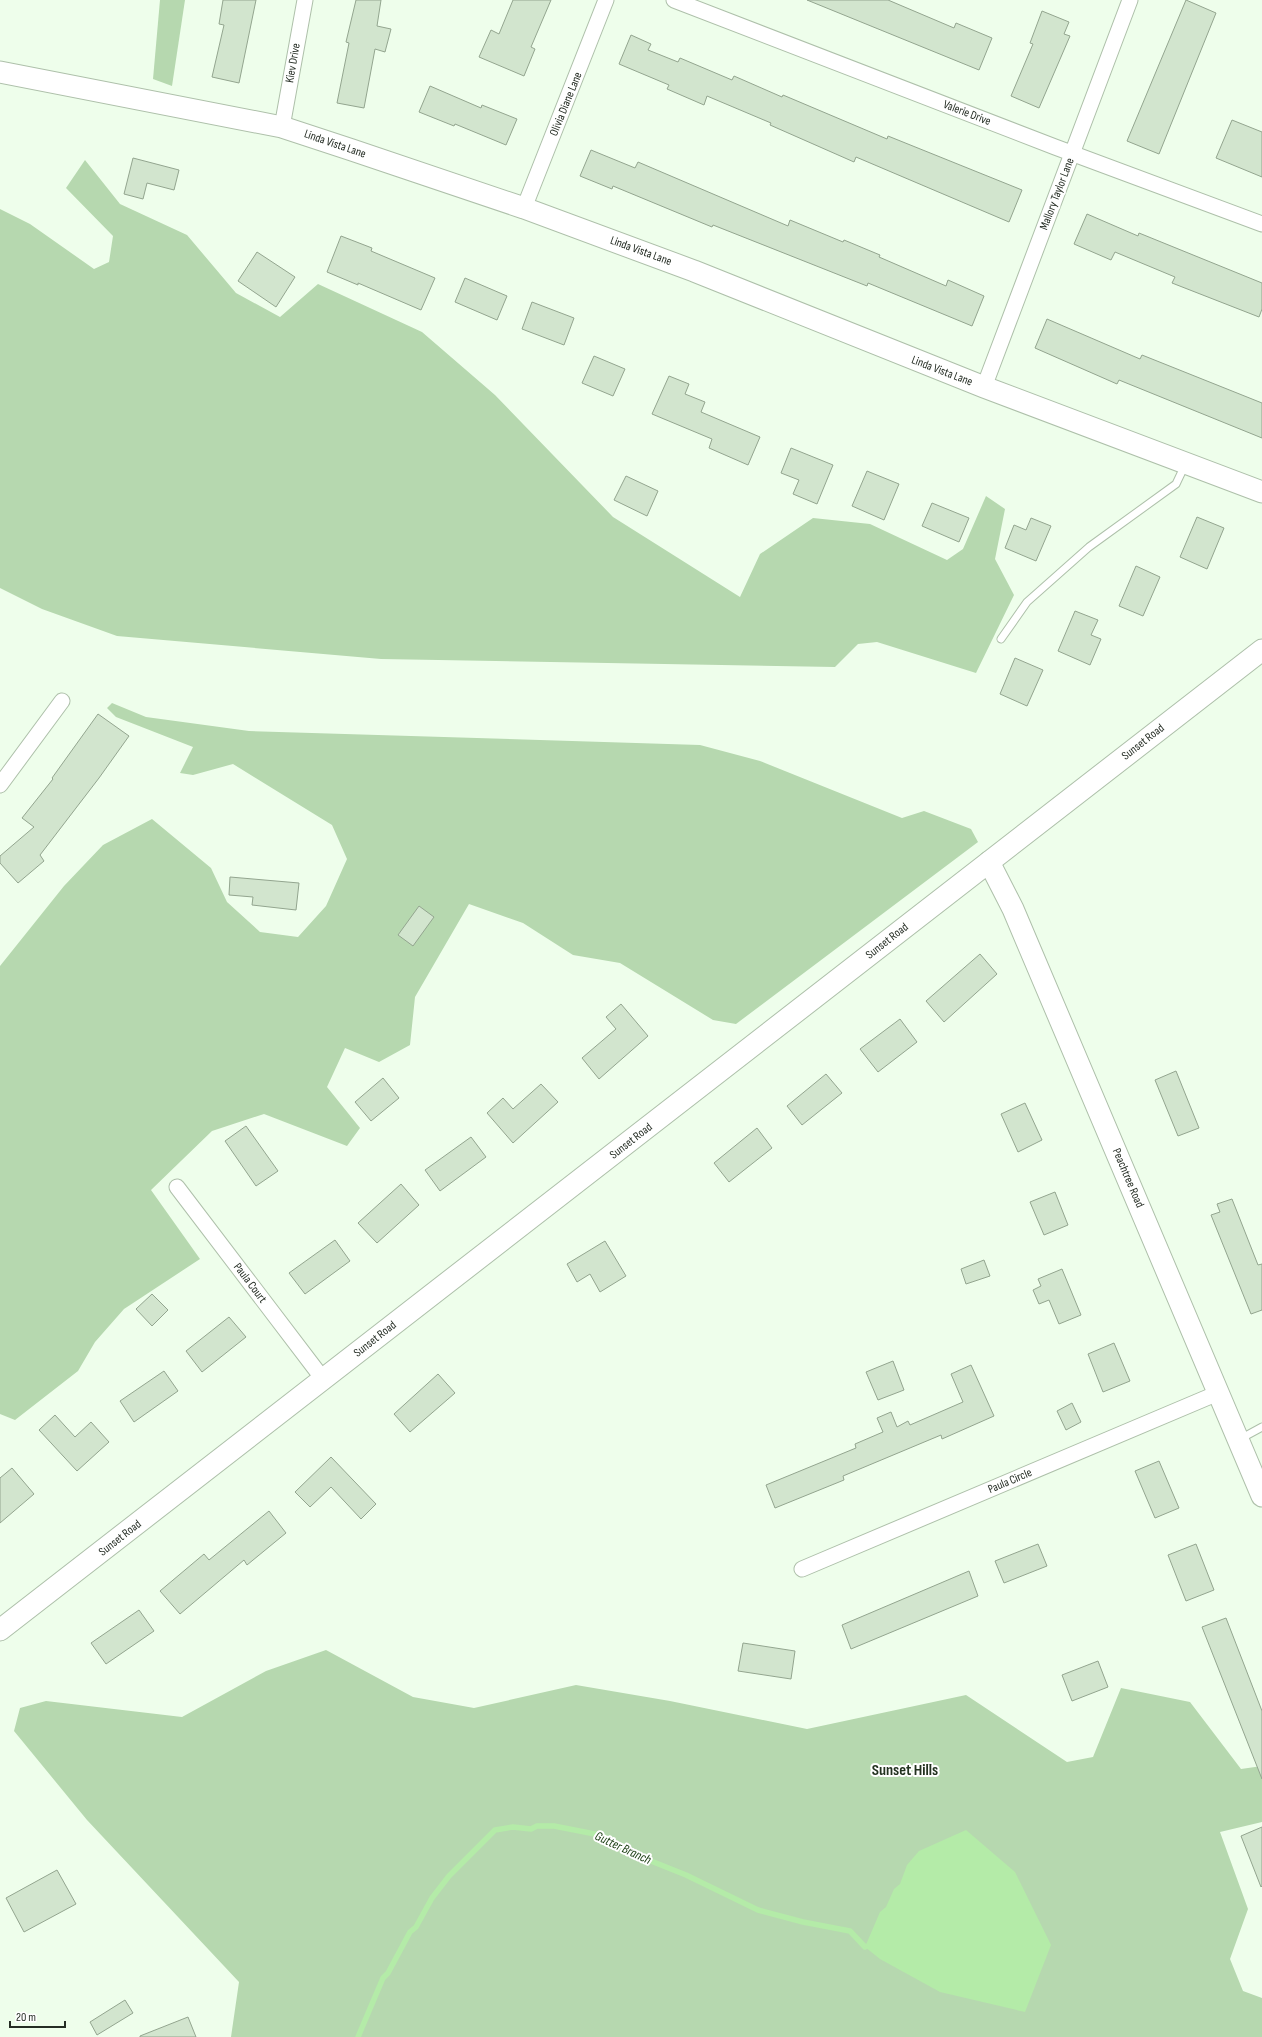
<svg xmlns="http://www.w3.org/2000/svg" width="1262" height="2037" font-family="'Sofia Sans Condensed',sans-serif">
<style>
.green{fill:#b6d8af}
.water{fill:#b4eba8}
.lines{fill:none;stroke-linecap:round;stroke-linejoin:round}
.stream{stroke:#b4eba8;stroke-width:5.5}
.building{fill:#d2e5ce;stroke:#93a58f}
.lane-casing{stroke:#aec0aa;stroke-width:9}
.street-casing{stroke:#aec0aa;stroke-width:17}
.secondary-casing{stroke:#aec0aa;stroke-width:23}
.lane{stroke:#fff;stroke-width:7}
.street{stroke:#fff;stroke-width:15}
.secondary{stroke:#fff;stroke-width:21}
.labels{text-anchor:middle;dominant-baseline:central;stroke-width:4;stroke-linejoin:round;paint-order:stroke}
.street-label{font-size:12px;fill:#252d24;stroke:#fff}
.water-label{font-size:13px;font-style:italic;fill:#163a0e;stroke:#fff}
.district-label{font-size:16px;font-weight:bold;fill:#233220;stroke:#fff}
</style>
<rect width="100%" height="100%" fill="#eefeeb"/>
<g class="green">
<path d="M160 0H185L172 86 153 79Z"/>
<path d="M85 160 120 204 187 235 236 293 280 317 318 284 422 332 495 395 613 517 740 597 760 554 813 518 870 524 947 560 963 549 986 496 1005 509 995 559 1014 595 976 673 877 642 858 644 835 667 381 659 117 636 42 609 0 588V209L30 224 94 269 109 262 113 236 66 188Z"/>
<path d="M112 703 146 717 249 731 700 745 760 761 902 818 924 811 971 829 978 842 736 1024 713 1020 620 963 573 955 523 923 469 904 415 997 410 1045 379 1062 345 1048 327 1087 360 1128 347 1146 264 1114 212 1131 151 1190 200 1259 124 1309 95 1342 78 1371 15 1420 0 1414V966L64 886 103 845 152 819 211 868 227 902 260 932 298 937 326 906 347 859 332 825 233 764 193 775 180 773 193 747 116 717 107 708Z"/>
<path d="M326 1650 413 1697 474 1708 576 1685 670 1701 807 1729 966 1695 1067 1762 1093 1757 1121 1688 1190 1702 1241 1769 1262 1766V1822L1220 1832 1248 1909 1230 1959 1243 1991 1262 1998V2037H231L239 1982 87 1820 14 1731 20 1708 46 1701 182 1717 266 1671Z"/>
</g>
<path class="water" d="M966 1830 1015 1872 1051 1945 1025 2012 940 1992 880 1959 865 1947 880 1912 886 1907 894 1889 900 1884 907 1865 919 1851Z"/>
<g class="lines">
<path class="stream" d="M358 2037 383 1978 388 1973 410 1932 416 1927 432 1898 449 1876 495 1830 513 1827 531 1829 537 1826H554L600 1835 646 1859 686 1875 758 1910 803 1922 850 1931 865 1947 871 1945"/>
</g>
<g class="building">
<path d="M223 0H256L239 83 212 77 224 25 219 24Z"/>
<path d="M356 0H381L377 26 391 29 385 52 375 49 364 108 337 103 349 43 346 42Z"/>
<path d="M513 0H551L531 47 535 49 524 76 479 57 491 30 499 34Z"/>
<path d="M807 0H888L954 28 956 23 992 38 979 70Z"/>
<path d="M1186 0 1216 13 1159 154 1127 141Z"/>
<path d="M1042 11 1069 22 1064 34 1070 36 1039 108 1011 96 1033 44 1030 43Z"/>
<path d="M631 35 651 44 648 50 678 62 680 58 732 80 734 76 782 97 783 95 887 139 888 136 1022 190 1009 222 856 157 854 162 770 125 771 123 707 96 704 105 667 89 669 85 619 64Z"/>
<path d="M430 86 481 108 482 105 517 119 506 145 455 124 454 126 419 112Z"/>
<path d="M1232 120 1262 132V177L1216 158Z"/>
<path d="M591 150 635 168 638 162 788 226 790 220 843 242 844 240 880 255 879 257 946 286 948 280 984 296 972 326 868 283 867 286 713 225 712 227 613 186 612 189 580 176Z"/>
<path d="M133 158 179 170 174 190 147 183 143 199 124 194Z"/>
<path d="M1087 214 1138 236 1139 233 1262 283V309L1259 317 1172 283 1175 277 1115 252 1111 260 1074 244Z"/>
<path d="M341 236 372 248 371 251 435 278 421 310 358 283V285L327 272Z"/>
<path d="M257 252 295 277 276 307 238 281Z"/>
<path d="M465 278 507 296 497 320 455 302Z"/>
<path d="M532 302 574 318 564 345 522 329Z"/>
<path d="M1047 319 1140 359 1142 355 1262 403V438L1119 380 1117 384 1035 348Z"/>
<path d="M594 356 625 369 613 396 582 383Z"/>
<path d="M669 376 689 384 685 394 705 402 701 412 760 437 748 465 709 448 712 439 652 414Z"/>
<path d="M791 448 833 465 817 504 793 494 799 480 781 473Z"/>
<path d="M867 471 899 484 884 520 852 506Z"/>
<path d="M626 476 658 491 647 516 614 500Z"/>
<path d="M932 503 969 518 959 542 922 526Z"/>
<path d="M1197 517 1224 528 1207 569 1180 557Z"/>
<path d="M1031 518 1051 526 1036 561 1005 548 1014 525 1026 530Z"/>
<path d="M1136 566 1160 577 1143 616 1119 606Z"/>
<path d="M1075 611 1098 620 1091 635 1101 639 1090 665 1058 651Z"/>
<path d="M1015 658 1043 670 1027 706 1000 694Z"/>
<path d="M98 714 129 736 99 778 40 855 44 861 18 883 0 863V856L34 827 22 818 53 779 52 778Z"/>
<path d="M230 877 299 883 296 910 252 905 253 897 229 895Z"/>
<path d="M419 906 434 917 413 946 398 935Z"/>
<path d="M980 954 997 974 944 1022 926 1001Z"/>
<path d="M621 1004 648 1036 599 1079 582 1058 616 1029 606 1017Z"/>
<path d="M900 1019 917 1042 878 1072 860 1049Z"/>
<path d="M1176 1071 1199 1128 1178 1136 1155 1080Z"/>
<path d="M826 1074 842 1093 802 1125 787 1106Z"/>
<path d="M383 1078 399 1098 371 1121 355 1102Z"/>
<path d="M541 1084 558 1102 513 1143 487 1113 503 1098 513 1109Z"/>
<path d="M1025 1103 1042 1140 1018 1152 1001 1114Z"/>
<path d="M246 1126 278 1171 256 1186 225 1141Z"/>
<path d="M757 1128 772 1148 729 1182 714 1163Z"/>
<path d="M471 1137 486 1157 440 1191 425 1170Z"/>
<path d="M401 1184 419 1205 377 1243 358 1223Z"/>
<path d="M1055 1192 1068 1225 1044 1235 1030 1202Z"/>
<path d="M1232 1199 1258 1265 1262 1264V1310L1251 1314 1211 1215 1220 1212 1217 1204Z"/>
<path d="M335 1240 350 1261 305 1294 289 1273Z"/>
<path d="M605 1241 626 1276 600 1292 590 1274 577 1282 567 1264Z"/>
<path d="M984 1260 990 1276 966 1284 961 1269Z"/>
<path d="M1062 1269 1081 1315 1059 1324 1049 1300 1039 1304 1033 1290 1041 1286 1038 1279Z"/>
<path d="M152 1294 168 1310 152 1326 136 1309Z"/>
<path d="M229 1317 246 1337 202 1372 186 1351Z"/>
<path d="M1114 1343 1130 1381 1103 1392 1088 1354Z"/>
<path d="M893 1361 904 1390 878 1400 866 1372Z"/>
<path d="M971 1365 994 1416 942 1439 941 1435 843 1476 844 1480 775 1508 766 1485 856 1448 855 1444 883 1432 877 1418 891 1412 897 1427 908 1421 910 1425 963 1402 951 1374Z"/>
<path d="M164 1371 178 1391 134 1422 120 1401Z"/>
<path d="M438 1374 455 1393 410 1432 394 1414Z"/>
<path d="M1072 1403 1081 1422 1066 1430 1057 1411Z"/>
<path d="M55 1415 75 1437 91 1422 109 1442 77 1471 39 1430Z"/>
<path d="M331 1457 376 1504 361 1519 331 1487 310 1507 295 1492Z"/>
<path d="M1159 1461 1179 1508 1155 1518 1135 1471Z"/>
<path d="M12 1468 34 1494 0 1523V1478Z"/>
<path d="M269 1511 286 1533 247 1565 244 1560 180 1614 160 1591 204 1554 209 1560Z"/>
<path d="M1038 1544 1047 1566 1004 1583 995 1561Z"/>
<path d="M1196 1544 1214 1590 1186 1601 1168 1555Z"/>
<path d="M969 1571 978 1596 851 1649 842 1625Z"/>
<path d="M139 1610 154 1631 106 1664 91 1643Z"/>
<path d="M1226 1618 1262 1711V1779L1202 1627Z"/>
<path d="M743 1643 795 1651 791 1679 738 1671Z"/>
<path d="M1098 1661 1108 1687 1072 1701 1062 1675Z"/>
<path d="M1262 1827V1886L1261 1887 1241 1836Z"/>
<path d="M57 1870 76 1904 24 1932 6 1898Z"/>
<path d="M125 2000 133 2013 97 2035 90 2022Z"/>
<path d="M188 2017 196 2037H140V2036Z"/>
</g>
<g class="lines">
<defs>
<g id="lane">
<path d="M1001 639 1027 602 1089 547 1176 484 1185 465"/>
<path d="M1240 1439 1262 1427"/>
</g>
<g id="street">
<path d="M674 0 1055 147 1262 224"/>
<path d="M282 127 305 0"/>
<path d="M524 208 606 0"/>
<path d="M984 387 1130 0"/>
<path d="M0 785 62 701"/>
<path d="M177 1187 323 1379"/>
<path d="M802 1569 1218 1393"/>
</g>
<g id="secondary">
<path d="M0 72 282 127 352 150 524 208 694 271 984 387 1262 492"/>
<path d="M989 862 1013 909 1262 1496"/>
<path d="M0 1630 1262 650"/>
</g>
</defs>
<use href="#lane" class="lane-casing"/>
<use href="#street" class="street-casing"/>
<use href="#secondary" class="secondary-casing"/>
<use href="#lane" class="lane"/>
<use href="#street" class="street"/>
<use href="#secondary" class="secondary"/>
</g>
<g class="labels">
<g class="street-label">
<text transform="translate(293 63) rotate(-80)">Kiev Drive</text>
<text transform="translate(566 104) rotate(-68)">Olivia Diane Lane</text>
<text transform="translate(967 113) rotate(21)">Valerie Drive</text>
<text transform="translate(335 144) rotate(19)">Linda Vista Lane</text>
<text transform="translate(1057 194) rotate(-69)">Mallory Taylor Lane</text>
<text transform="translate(641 251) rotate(20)">Linda Vista Lane</text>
<text transform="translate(942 371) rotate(21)">Linda Vista Lane</text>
<text transform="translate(1143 742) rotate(-38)">Sunset Road</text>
<text transform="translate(887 941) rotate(-38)">Sunset Road</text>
<text transform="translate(631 1141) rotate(-38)">Sunset Road</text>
<text transform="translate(1128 1178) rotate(67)">Peachtree Road</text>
<text transform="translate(250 1283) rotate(53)">Paula Court</text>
<text transform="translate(375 1339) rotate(-38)">Sunset Road</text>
<text transform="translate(1010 1481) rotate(-23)">Paula Circle</text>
<text transform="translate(120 1538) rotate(-38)">Sunset Road</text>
</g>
<g class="water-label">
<text transform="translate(623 1848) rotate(25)">Gutter Branch</text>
</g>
<g class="district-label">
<text x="905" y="1770">Sunset Hills</text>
</g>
</g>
<path d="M10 2021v6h55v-6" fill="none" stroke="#252d24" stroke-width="2"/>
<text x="16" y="2021" font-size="12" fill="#252d24" stroke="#ffffff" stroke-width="3" paint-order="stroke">20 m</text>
</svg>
